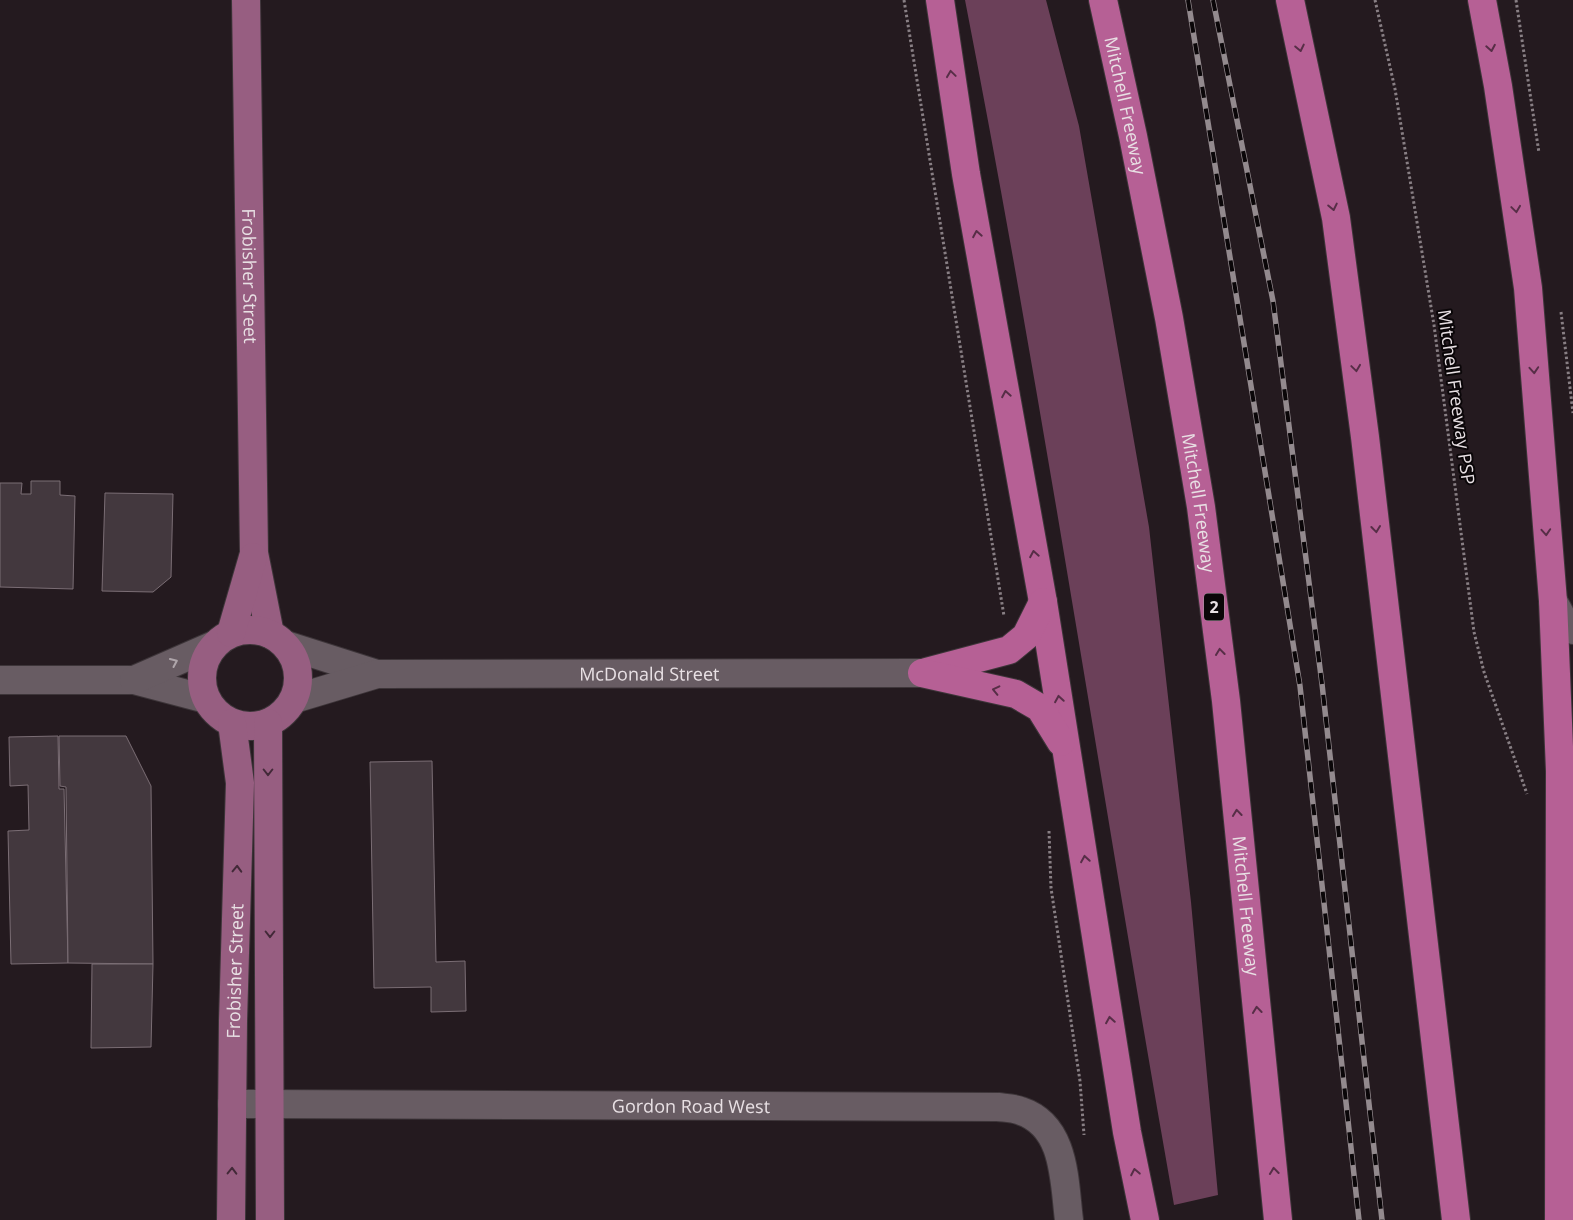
<svg xmlns="http://www.w3.org/2000/svg" width="1573" height="1220" font-family="'Open Sans',sans-serif">
<style>
.forest{fill:#6b4059}
.building{fill:#43383e;stroke:#7b6e75}
.lines{fill:none;stroke-linecap:round;stroke-linejoin:round}
.minor-casing{stroke:#3d3539;stroke-width:30}
.primary-casing{stroke:#3d3539;stroke-width:30}
.motorway-casing{stroke:#3d3539;stroke-width:30}
.path{stroke:#887f84;stroke-width:3;stroke-dasharray:2.5 2.5;stroke-linecap:butt}
.minor{stroke:#685c63;stroke-width:28}
.primary{stroke:#975e81;stroke-width:28}
.motorway{stroke:#b66095;stroke-width:28}
.rail-casing{stroke:#938a8e;stroke-width:5.5}
.rail{stroke:#0a0608;stroke-width:4;stroke-dasharray:11;stroke-linecap:butt}
.oneway{stroke:#572e47}
.oneway2{stroke:#aea5aa}
.oneway3{stroke:#422938}
.labels{text-anchor:middle;dominant-baseline:central;stroke-width:4;stroke-linejoin:round;paint-order:stroke}
.shield{fill:#0a0608;stroke:#a59fa2;stroke-width:1}
.shield-label{font-size:16px;font-weight:bold;fill:#e8e0e4}
.street-label{font-size:18px;fill:#e8e0e4;stroke:#0a0608}
</style>
<rect width="100%" height="100%" fill="#241a1f"/>
<path class="forest" d="M965 0H1046L1079 126 1149 527 1191 902 1218 1195 1174 1205C1103 803 1043 400 965 0Z"/>
<g class="building">
<path d="M31 481H60V495L75 496 73 589 0 587V483H22L21 494H31Z"/>
<path d="M105 493 173 494 171 577 153 592 102 591Z"/>
<path d="M58 736 59 789H64L68 963 11 964 8 831 29 830 28 785 10 786 9 737Z"/>
<path d="M59 736H126L151 786 153 964 68 963 66 787 60 786Z"/>
<path d="M432 761 436 962 465 961 466 1011 431 1012V987L374 988 370 762Z"/>
<path d="M92 964H153L151 1047 91 1048Z"/>
</g>
<g class="lines">
<defs>
<g id="minor">
<path d="M1553 601 1565 623 1573 630"/>
<path d="M286 645 377 674"/>
<path d="M0 680H134L206 699"/>
<path d="M134 680 214 645"/>
<path id="s1" d="M294 699 377 674 922 673"/>
<path id="s2" d="M232 1104 998 1107C1006 1108 1014 1108 1021 1111 1066 1126 1064 1181 1069 1220"/>
</g>
<g id="primary">
<path id="s3" d="M246 0 254 553 270 634"/>
<circle cx="250" cy="678" r="48"/>
<path d="M231 633 253 557"/>
<path d="M268 723 270 1220"/>
<path id="s4" d="M231 1220 233 1021 240 783 232 723"/>
</g>
<g id="motorway">
<path d="M940 0 966 174 1043 602 1127 1132 1145 1220"/>
<path id="s5" d="M1103 0 1133 136 1169 318 1201 507 1226 701 1278 1220"/>
<path d="M1290 0 1336 218 1365 437 1456 1220"/>
<path d="M1482 0 1498 86 1528 288 1553 601 1560 771 1559 1220"/>
<path d="M926 672 1009 650 1026 636 1043 602"/>
<path d="M922 673 1016 694 1040 708 1061 742"/>
</g>
</defs>
<use href="#minor" class="minor-casing"/>
<use href="#primary" class="primary-casing"/>
<use href="#motorway" class="motorway-casing"/>
<g class="path">
<path d="M904 0 1004 616"/>
<path d="M1375 0 1395 89 1434 325 1474 632 1484 672 1527 794"/>
<path d="M1516 0 1539 153"/>
<path d="M1561 312 1573 413"/>
<path d="M1049 831 1051 888 1080 1081 1084 1135"/>
</g>
<use href="#minor" class="minor"/>
<use href="#primary" class="primary"/>
<use href="#motorway" class="motorway"/>
<defs>
<g id="rail">
<path d="M1188 0 1300 686 1359 1220"/>
<path d="M1213 0 1273 301 1322 684 1382 1220"/>
</g>
</defs>
<use href="#rail" class="rail-casing"/>
<use href="#rail" class="rail"/>
</g>
<defs><path id="oneway-chevron" d="M-2-3.5L2.5 0L-2 3.5" fill="none" stroke-width="1.6" stroke-linecap="round" stroke-linejoin="round" transform="scale(1.25)"/></defs>
<g class="oneway">
<use href="#oneway-chevron" transform="translate(1300 48) rotate(78)"/>
<use href="#oneway-chevron" transform="translate(1491 48) rotate(80)"/>
<use href="#oneway-chevron" transform="translate(951 74) rotate(-98)"/>
<use href="#oneway-chevron" transform="translate(1333 207) rotate(78)"/>
<use href="#oneway-chevron" transform="translate(1516 209) rotate(82)"/>
<use href="#oneway-chevron" transform="translate(977 234) rotate(-100)"/>
<use href="#oneway-chevron" transform="translate(1356 368) rotate(82)"/>
<use href="#oneway-chevron" transform="translate(1534 370) rotate(86)"/>
<use href="#oneway-chevron" transform="translate(1006 394) rotate(-100)"/>
<use href="#oneway-chevron" transform="translate(1376 529) rotate(83)"/>
<use href="#oneway-chevron" transform="translate(1546 532) rotate(86)"/>
<use href="#oneway-chevron" transform="translate(1034 554) rotate(-100)"/>
<use href="#oneway-chevron" transform="translate(1220 652) rotate(-97)"/>
<use href="#oneway-chevron" transform="translate(996 690) rotate(-167)"/>
<use href="#oneway-chevron" transform="translate(1059 699) rotate(-99)"/>
<use href="#oneway-chevron" transform="translate(1237 813) rotate(-96)"/>
<use href="#oneway-chevron" transform="translate(1085 859) rotate(-99)"/>
<use href="#oneway-chevron" transform="translate(1257 1010) rotate(-96)"/>
<use href="#oneway-chevron" transform="translate(1110 1020) rotate(-99)"/>
<use href="#oneway-chevron" transform="translate(1274 1171) rotate(-96)"/>
<use href="#oneway-chevron" transform="translate(1135 1172) rotate(-101)"/>
</g>
<use class="oneway2" href="#oneway-chevron" transform="translate(174 662) rotate(-24)"/>
<g class="oneway3">
<use href="#oneway-chevron" transform="translate(268 772) rotate(90)"/>
<use href="#oneway-chevron" transform="translate(237 869) rotate(-88)"/>
<use href="#oneway-chevron" transform="translate(270 934) rotate(90)"/>
<use href="#oneway-chevron" transform="translate(232 1171) rotate(-89)"/>
</g>
<g class="labels">
<rect class="shield" x="1204" y="593.5" width="20" height="27" rx="4"/>
<g class="shield-label">
<text x="1214" y="607">2</text>
</g>
<g class="street-label">
<text stroke="none"><textPath href="#s5" startOffset="108">Mitchell Freeway</textPath></text>
<text stroke="none"><textPath href="#s3" startOffset="276">Frobisher Street</textPath></text>
<text transform="translate(1457 397) rotate(82)">Mitchell Freeway PSP</text>
<text stroke="none"><textPath href="#s5" startOffset="512">Mitchell Freeway</textPath></text>
<text stroke="none"><textPath href="#s1" startOffset="359">McDonald Street</textPath></text>
<text stroke="none"><textPath href="#s5" startOffset="918">Mitchell Freeway</textPath></text>
<text stroke="none"><textPath href="#s4" startOffset="249">Frobisher Street</textPath></text>
<text stroke="none"><textPath href="#s2" startOffset="459">Gordon Road West</textPath></text>
</g>
</g>
</svg>
